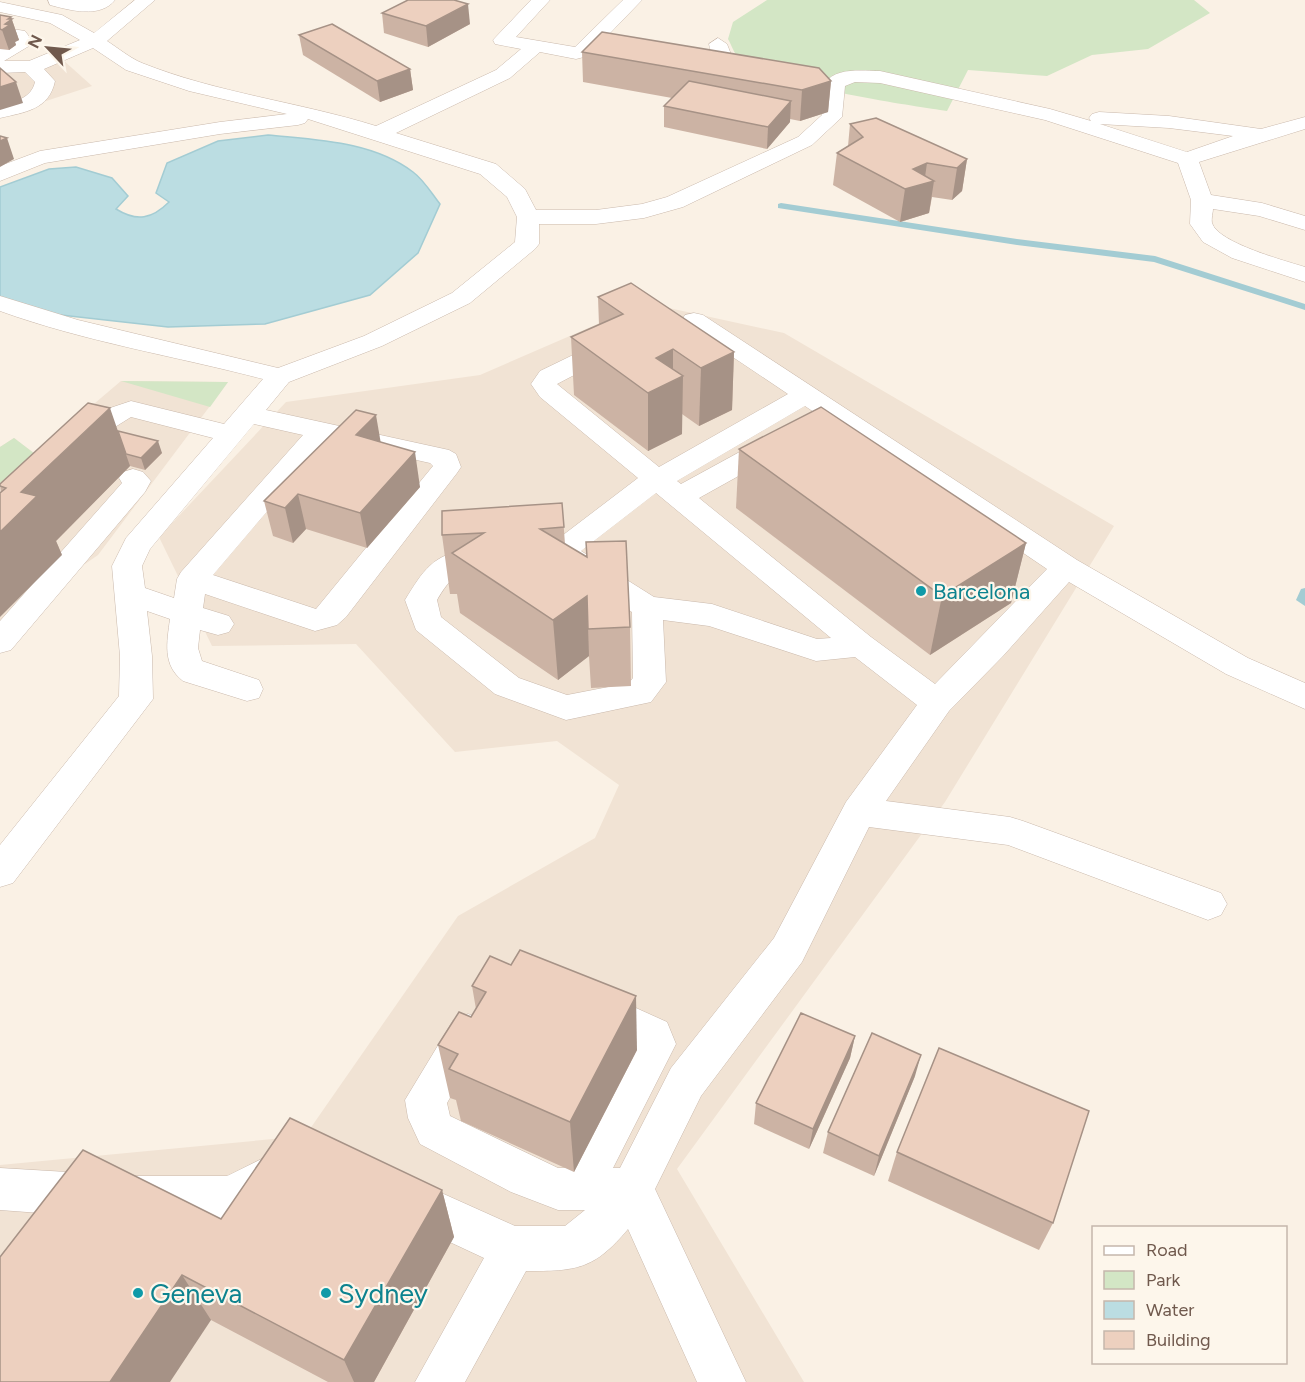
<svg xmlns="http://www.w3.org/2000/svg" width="1305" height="1382" font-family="Figtree,sans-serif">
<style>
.residential{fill:#f1e3d4}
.green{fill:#d3e6c5}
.water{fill:#bbdde2;stroke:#a3ccd3;stroke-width:1.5}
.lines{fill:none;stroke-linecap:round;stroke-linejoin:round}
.stream{fill:#a3ccd3;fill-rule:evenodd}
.minor-casing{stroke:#cab9ac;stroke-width:1}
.minor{fill:#fff;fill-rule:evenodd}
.wall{fill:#ccb3a4}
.shaded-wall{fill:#a69286}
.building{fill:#edd0bf;stroke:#a69286;stroke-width:1.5}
.culture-dot{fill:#0f9aa8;stroke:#fdf6eb;stroke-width:2}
.labels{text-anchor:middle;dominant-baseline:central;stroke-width:4.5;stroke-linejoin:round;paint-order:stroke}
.culture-label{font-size:22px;fill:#0d838f;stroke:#fdf6eb;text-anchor:start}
.near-culture-label{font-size:27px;fill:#0d838f;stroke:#fdf6eb;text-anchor:start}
</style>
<rect width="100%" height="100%" fill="#faf1e5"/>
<g class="residential">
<path d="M63 60 92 86 0 116V71Z"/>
<path d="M646 303 784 333 1114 526 945 802 677 1169 804 1382H0V1165L305 1136 458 916 595 838 619 785 557 741 455 752 356 644 212 646 159 537 286 402 480 375Z"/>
<path d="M121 381 228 382 98 555 0 623V447L14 438 35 454Z"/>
</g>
<g class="green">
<path d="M767 0H1194L1210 13 1148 49 1092 55 1047 76 968 70 947 111C907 105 759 84 737 56 733 51 731 44 728 39L733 22Z"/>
<path d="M121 381 228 382 210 407Z"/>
<path d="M14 438 35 454 0 483V447Z"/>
</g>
<path class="water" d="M268 135C316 140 372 141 413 172 424 180 432 194 440 204L418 253 370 295 265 324 168 327 43 313 0 298V187L49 169 76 167 112 178 128 196 116 209C137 222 152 219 169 202L156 193 167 163 218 141Z"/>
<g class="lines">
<g class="stream">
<path d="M781 203 1017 239 1155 256 1305 304V310L1154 262 1017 245 778 208V204Z"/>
<path d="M1305 588V606L1296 600 1301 589Z"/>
</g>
<defs>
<g id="minor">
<path d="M48 0H115C100 19 69 10 50 5Z"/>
<path d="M135 0H155L107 41C118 48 130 58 142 63 217 93 299 102 376 126L496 70 521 49 495 44 493 40 531 0H550L516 37 575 47 623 0H642L588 56 576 59 540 52 510 78 396 133 496 164 525 189 536 210H596L642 204 667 197 798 137 822 115 825 83C836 67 863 71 880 71L1050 109 1091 121 1089 118 1092 114 1099 112 1169 116 1261 129 1305 117V129L1199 162 1211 195 1262 203 1305 216V230L1259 216 1213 209C1213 212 1211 219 1212 223 1218 243 1286 261 1305 267V282L1232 258 1203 242 1190 224 1191 200 1178 163 1045 120 880 83 855 82 845 86 842 117 812 145 683 207 644 218 596 224H539V244L535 249 470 303 382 346 289 382 266 410 449 450 456 454 461 467 457 473 346 617 337 625 315 631 205 594 203 608 229 616 234 624 229 632 218 635 200 630 198 648 202 661 259 680 263 689 259 698 247 701 183 681C162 665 167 642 170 619L147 611 152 656 153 699 13 883 0 887V845L119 696 120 656 112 566 126 538 213 438 131 417 115 427 99 451 89 453 79 451 75 445 91 420 101 411 131 401 224 424 263 379C175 356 86 342 0 311V296L78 320 278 368 364 336 452 293 515 242 517 217 507 197 480 174 308 119 305 123 298 125 220 134 45 163 0 181V166L40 151 220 122 287 114 189 91 126 70 93 48 44 69 55 81C49 110 25 112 0 118V106C15 101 31 99 35 82L25 72 0 73V48L14 41 0 39V27L25 31 34 43 4 61H29L80 40 50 23 0 12V2L62 15 94 33ZM1100 124 1169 128 1233 136 1187 152ZM254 424 303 435 181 572 177 579 174 598 145 588 142 566 150 549ZM328 440 430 463 433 466 316 609 213 575Z"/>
<path d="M718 38 727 44 734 62 756 73 759 77 756 81C731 87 713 66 709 44Z"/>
<path d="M694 313 703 315 1077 560 1248 658 1305 683V709L1226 674 1069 582 1003 656 949 711 886 801 1010 817 1023 821 1221 893 1227 904 1221 915 1208 920 1008 845 869 827 802 962 701 1096 655 1189 746 1382H697L628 1229C594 1270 576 1271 526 1271L465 1382H415L484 1258 392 1215 386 1200 392 1185 408 1178 515 1226H565L585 1210H558L511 1192 420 1144 408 1118 405 1100 454 1019 468 1014 482 1019 488 1032 447 1103 450 1116 558 1168H567L634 1045 582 1020 576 1008 582 996 596 990 667 1022 676 1044 613 1168H620L671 1068 774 938 846 802 917 705 855 657 816 661 709 626 663 620 666 682 651 702 566 720 495 694 416 630 405 600C423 571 432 555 468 549 480 548 489 547 501 550L505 557 501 564C465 574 458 564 437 600L441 617 519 678 567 695 629 683 633 678 632 612 550 559 546 552 550 545 638 478 540 397 531 384 540 371 604 340 613 337 622 340 626 345 622 350 557 384 659 467 788 394 685 325 682 320 685 315ZM805 406 1047 569 935 684 871 637 699 498 787 449 791 443 787 437 777 435 767 437 681 484 677 481ZM656 493 831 638 817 639 712 604 654 597 581 551Z"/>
<path d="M133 469 143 472 151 481 145 492 11 650 0 653V621L122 483 119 478 123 472Z"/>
<path d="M280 1150 295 1156 302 1171 295 1186 230 1219 134 1220 0 1210V1168L134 1176H227Z"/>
</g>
</defs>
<use href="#minor" class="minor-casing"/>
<use href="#minor" class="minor"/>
</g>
<g class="wall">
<path d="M382 13 470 24 428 47 384 33Z"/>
<path d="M0 15 11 17 19 40 15 42 16 45 9 50 0 49Z"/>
<path d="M299 35 410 69 413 90 380 102 303 55Z"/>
<path d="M582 52 831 81 828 112 800 121 790 119V122L767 149 664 127V106L672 98 583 82Z"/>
<path d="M850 124 967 159 962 191 952 200 932 197 929 213 900 222 833 185 837 153 848 146Z"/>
<path d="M598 297 734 352 732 410 699 426 682 414V434L648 451 574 395 571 337 599 325Z"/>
<path d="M118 431 162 453 145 470 130 466 56 541 62 555 1 493 0 484Z"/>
<path d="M380 442 420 487 367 548 306 529 293 543 273 536 264 501Z"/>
<path d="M739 449 1026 543 1011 603 930 655 736 508Z"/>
<path d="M562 503 565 544 630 627 631 686 591 688 589 656 558 680 460 613 457 594H450L442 535Z"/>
<path d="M472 986 637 1050 574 1172 461 1121 456 1100 450 1098 438 1045 471 1017 476 1009Z"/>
<path d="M855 1036 850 1058 809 1149 754 1124 756 1103Z"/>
<path d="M915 1076 874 1176 823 1153 828 1132Z"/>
<path d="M897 1152 1053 1223 1039 1250 888 1181Z"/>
<path d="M442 1190 454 1237 374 1382H328L211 1320 0 1382 221 1219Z"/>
</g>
<g class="shaded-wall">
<path d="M468 4 470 24 428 47 426 26Z"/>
<path d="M11 17 19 40 15 42 16 45 9 50 2 30 8 19Z"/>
<path d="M410 69 413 90 380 102 377 81Z"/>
<path d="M831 81 828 112 800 121 802 90Z"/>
<path d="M16 82 23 103 0 110V87Z"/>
<path d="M791 101 790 122 767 149 768 127Z"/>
<path d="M7 138 14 159 0 167V141Z"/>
<path d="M967 159 962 191 952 200 957 168Z"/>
<path d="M927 163 924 184 934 181 929 213 900 222 905 189 913 169Z"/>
<path d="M673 349V381L683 376 682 434 648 451V393L656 358Z"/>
<path d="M734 352 732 410 699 426 701 368Z"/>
<path d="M110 408 130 466 56 541 62 555 0 617V532L21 492Z"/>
<path d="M376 415 382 450 356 435Z"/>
<path d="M158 441 162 453 145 470 141 458Z"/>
<path d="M415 452 420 487 367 548 360 513Z"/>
<path d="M298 494 306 529 293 543 285 508Z"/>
<path d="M1026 543 1011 603 930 655 942 596Z"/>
<path d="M587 596 589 656 558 680 553 620Z"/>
<path d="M636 996 637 1050 574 1172 570 1122Z"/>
<path d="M855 1036 850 1058 809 1149 813 1129Z"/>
<path d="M921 1055 915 1076 874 1176 879 1156Z"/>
<path d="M442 1190 454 1237 374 1382H354L344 1360Z"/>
<path d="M182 1275 211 1320 170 1382H110Z"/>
</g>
<g class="building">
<path d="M408 0H454L468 4 426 26 382 13Z"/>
<path d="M0 15 11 17 8 19H12L5 24 10 25 2 30 0 29Z"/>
<path d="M332 24 410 69 377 81 299 35Z"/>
<path d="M602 32 819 68 831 81 802 90 582 52Z"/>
<path d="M0 68 16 82 0 87Z"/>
<path d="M689 81 791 101 768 127 664 106Z"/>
<path d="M876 118 967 159 957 168 927 163 913 169 934 181 905 189 837 153 863 137 850 124Z"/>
<path d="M0 136 7 138 0 141Z"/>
<path d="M631 283 734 352 701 368 673 349 656 358 683 376 648 393 571 337 623 314 598 297Z"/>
<path d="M88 403 110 408 21 492 37 496 0 532V493L6 488 0 486V484Z"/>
<path d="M821 407 1026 543 942 596 739 449Z"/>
<path d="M356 410 376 415 356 435 415 452 360 513 298 494 285 508 264 501Z"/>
<path d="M118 431 158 441 141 458 126 454Z"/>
<path d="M562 503 564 527 540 529 587 557 586 542 626 541 630 627 588 629 587 596 553 620 452 553 484 533 442 535V511Z"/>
<path d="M520 950 636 996 570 1122 449 1069 458 1054 438 1045 459 1012 471 1017 486 992 472 986 490 956 511 965Z"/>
<path d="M801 1013 855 1036 813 1129 756 1103Z"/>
<path d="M872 1033 921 1055 879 1156 828 1132Z"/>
<path d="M939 1048 1089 1111 1053 1223 897 1152Z"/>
<path d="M290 1118 442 1190 344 1360 182 1275 110 1382H0V1257L83 1150 221 1219Z"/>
</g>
<g class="culture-dot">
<circle cx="921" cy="591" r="6"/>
<circle cx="138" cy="1293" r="6"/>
<circle cx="326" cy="1293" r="6"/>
</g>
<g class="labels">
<g class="culture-label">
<text x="933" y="591">Barcelona</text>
</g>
<g class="near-culture-label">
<text x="150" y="1293">Geneva</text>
<text x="338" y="1293">Sydney</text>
</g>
</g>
<rect x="1092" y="1226" width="195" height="138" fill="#fdf6eb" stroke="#c5b7ac" stroke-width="1.5"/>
<rect x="1104" y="1246" width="30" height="9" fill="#ffffff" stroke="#c5b7ac" stroke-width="1.5"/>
<text x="1146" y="1256" font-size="18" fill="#70594d">Road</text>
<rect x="1104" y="1271" width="30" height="18" fill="#d3e6c5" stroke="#c5b7ac" stroke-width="1.5"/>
<text x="1146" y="1286" font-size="18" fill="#70594d">Park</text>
<rect x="1104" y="1301" width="30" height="18" fill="#bbdde2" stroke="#c5b7ac" stroke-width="1.5"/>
<text x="1146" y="1316" font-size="18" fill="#70594d">Water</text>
<rect x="1104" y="1331" width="30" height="18" fill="#edd0bf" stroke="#c5b7ac" stroke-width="1.5"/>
<text x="1146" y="1346" font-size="18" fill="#70594d">Building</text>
<g transform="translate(48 48) rotate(296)" stroke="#fdf6eb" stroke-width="4.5" paint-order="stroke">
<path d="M0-4.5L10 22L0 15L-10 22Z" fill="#70594d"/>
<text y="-9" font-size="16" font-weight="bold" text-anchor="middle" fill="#70594d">N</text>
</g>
</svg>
